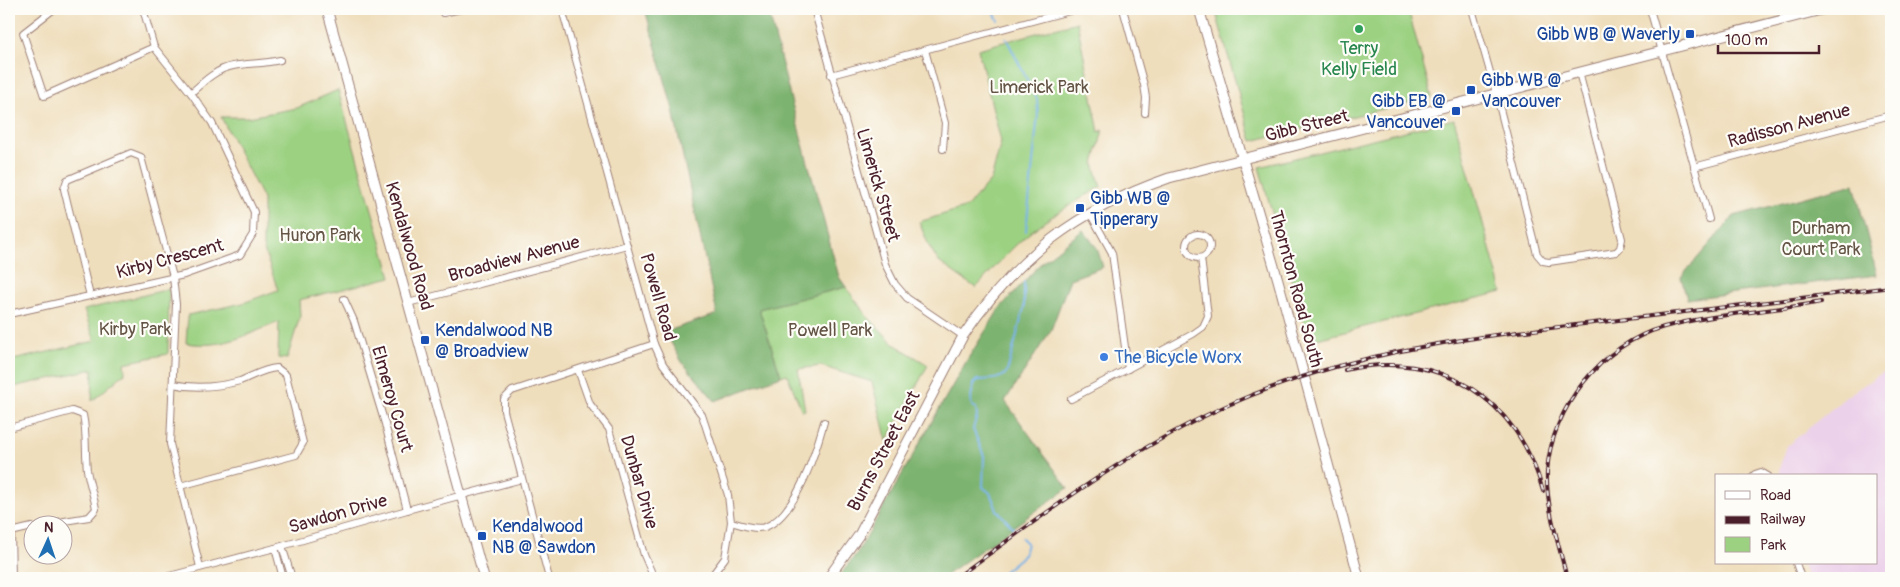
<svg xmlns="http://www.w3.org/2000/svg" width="1900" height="587" font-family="Pangolin,sans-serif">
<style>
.built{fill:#ecd1ea}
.green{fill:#9cd182;stroke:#737856}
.forest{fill:#7db370;stroke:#64694e}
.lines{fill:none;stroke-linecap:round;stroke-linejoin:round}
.stream{stroke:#78b3e9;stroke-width:2}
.street-casing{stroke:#9c7e74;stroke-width:8}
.secondary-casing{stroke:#9c7e74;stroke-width:11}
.street{stroke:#fff;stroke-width:6}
.secondary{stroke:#fff;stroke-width:9}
.rail-casing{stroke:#4a1f2b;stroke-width:4}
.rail{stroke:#fdfcf7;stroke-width:2;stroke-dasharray:5.5;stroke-linecap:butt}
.leisure-dot{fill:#2e9e5b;stroke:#fdfcf7;stroke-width:2}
.transit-dot{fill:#1a4fb4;stroke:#fdfcf7;stroke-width:2}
.shop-dot{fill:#3f7fe0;stroke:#fdfcf7;stroke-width:2}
.labels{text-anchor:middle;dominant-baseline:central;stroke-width:4.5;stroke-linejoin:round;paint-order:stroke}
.transit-label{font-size:18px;fill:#164399;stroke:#fdfcf7;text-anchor:start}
.leisure-label{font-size:18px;fill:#27864d;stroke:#fdfcf7}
.park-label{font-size:18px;fill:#635445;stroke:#fdfcf7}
.street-label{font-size:18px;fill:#4a1f2b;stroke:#fdfcf7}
.shop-label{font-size:18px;fill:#366cbe;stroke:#fdfcf7;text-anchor:start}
</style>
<rect width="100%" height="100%" fill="#fdfcf7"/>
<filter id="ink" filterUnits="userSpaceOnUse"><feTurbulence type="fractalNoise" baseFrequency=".02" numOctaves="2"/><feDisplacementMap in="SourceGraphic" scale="10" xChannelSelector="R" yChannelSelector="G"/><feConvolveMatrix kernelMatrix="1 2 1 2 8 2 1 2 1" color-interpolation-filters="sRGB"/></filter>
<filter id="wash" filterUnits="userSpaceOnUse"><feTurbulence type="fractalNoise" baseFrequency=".0096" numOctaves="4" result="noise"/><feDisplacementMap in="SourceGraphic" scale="20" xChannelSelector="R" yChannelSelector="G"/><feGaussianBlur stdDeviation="1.12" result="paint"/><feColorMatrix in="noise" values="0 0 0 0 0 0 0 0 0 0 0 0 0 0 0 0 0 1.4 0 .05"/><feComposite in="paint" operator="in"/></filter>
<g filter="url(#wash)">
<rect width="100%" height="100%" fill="#efdebc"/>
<path class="built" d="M1891 367V578H1807L1803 563H1876V476H1781L1779 469 1787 446 1847 396Z"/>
<g class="green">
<path d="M1215 9H1408L1432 97 1252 141Z"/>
<path d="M1077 22 1099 132 1103 130 1094 164 1101 187C1078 200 1054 214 1033 230 1012 247 994 268 976 288L939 262 929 246 919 222 967 207 991 180 1001 142 978 49Z"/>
<path d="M338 90 391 277 299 300 300 316 287 359 278 358 279 322C245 335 224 349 186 343L188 315 243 303 278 290 263 247V199L221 117H249L297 108Z"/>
<path d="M1454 119 1502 292 1309 341 1259 167Z"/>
<path d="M846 287 866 315 894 344 928 365 887 441 872 382 821 366 798 369 805 410 802 411 787 374 781 376 759 309Z"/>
<path d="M169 289 168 354 124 363 125 373 92 401 93 369 9 388V361L95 341 84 310Z"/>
</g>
<g class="forest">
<path d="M645 9H768L791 100 839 277 846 287 759 309 781 376 715 401 682 362 665 332 717 314 672 106Z"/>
<path d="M1854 184 1877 275 1687 299 1681 277 1734 216Z"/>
<path d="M1083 230 1097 248 1103 267 1070 279 1051 330 1005 401 1068 488 942 578H838L859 550 967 360 1000 308 1042 262Z"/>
</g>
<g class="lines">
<g class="stream">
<path d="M992 9 998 20"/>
<path d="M1006 38 1037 99 1038 113 1026 231"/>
<path d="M1013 528 997 510 990 493 983 487 984 456 973 429 977 416 976 408 972 406C969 398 973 393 973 384L977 380C987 379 1000 381 1007 372L1024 308V282"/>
<path d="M996 578 1024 555 1027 543 1022 538"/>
</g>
</g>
</g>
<g filter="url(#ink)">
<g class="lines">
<defs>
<g id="street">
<path d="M54 9 23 33 44 96 154 47"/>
<path d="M562 9 654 344 663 364 702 415 728 495 731 522 725 558 710 578"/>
<path d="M814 9 885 264 895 284 907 298 963 336"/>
<path d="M1123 9 1144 85 1146 98 1145 113"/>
<path d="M1472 9 1496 93 1537 254 1543 261 1549 262 1616 252 1620 248 1622 239 1579 72"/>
<path d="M1650 9 1709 219"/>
<path d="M443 13 461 9"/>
<path d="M925 50 945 123 943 149"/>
<path d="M831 75 1077 9"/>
<path d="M191 93C203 82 216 69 233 66 249 63 264 64 280 60"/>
<path d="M1694 167 1891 115"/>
<path d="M1090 213 1112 253 1128 369"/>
<circle cx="1198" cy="246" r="12"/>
<path d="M90 296 64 189 67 180 131 153 141 157 173 277 176 304 170 444 200 567"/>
<path d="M344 299 354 321 385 424 407 510"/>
<path d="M408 303 627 245"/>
<path d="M9 314 184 275 240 255 253 234 254 212 212 123 191 93 154 47 143 9"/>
<path d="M578 370 590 404 609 429 644 555 654 578"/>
<path d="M173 384C195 389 218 387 240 381 253 376 263 369 277 368L286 375 303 443 296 455 180 486"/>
<path d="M1071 399 1193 334 1203 327 1208 316 1201 258"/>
<path d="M9 428 72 411 83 415C87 433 85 452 87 470 89 483 94 496 96 509L89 517 46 524"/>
<path d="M1753 476 1755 474 1761 472 1768 476"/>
<path d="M9 521 11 532 12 578"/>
<path d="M731 522C741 525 756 530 765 527 796 516 816 451 824 422"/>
<path d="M11 532 32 527"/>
<path d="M282 546 292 578"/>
<path d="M275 548 283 578"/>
<path d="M1796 563 1801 578"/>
<path d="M162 578 275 548 407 510 522 479"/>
<path d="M549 578 504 411V399L512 391 654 344"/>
</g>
<g id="secondary">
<path d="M327 9 484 578"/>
<path d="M1199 9 1278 280 1359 578"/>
<path d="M828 578 859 535 963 336C1017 256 1077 210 1169 178L1825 9"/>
</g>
</defs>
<use href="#street" class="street-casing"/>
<use href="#secondary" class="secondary-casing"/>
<use href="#street" class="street"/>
<use href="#secondary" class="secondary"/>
<defs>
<g id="rail">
<path d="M1345 370C1440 348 1518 399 1543 491"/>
<path d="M1555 532 1567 578"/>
<path d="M1557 539C1551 517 1546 495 1547 472 1551 408 1602 344 1664 327 1715 313 1769 312 1821 302"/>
<path d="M956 578C1043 515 1128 450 1226 406 1350 351 1469 337 1602 322 1698 310 1795 299 1891 287"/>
</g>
</defs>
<use href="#rail" class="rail-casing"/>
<use href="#rail" class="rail"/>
</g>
</g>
<circle class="leisure-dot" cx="1359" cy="29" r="5"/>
<g class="transit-dot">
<rect x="1685" y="29" width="10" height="10" rx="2.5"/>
<rect x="1466" y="85" width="10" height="10" rx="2.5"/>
<rect x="1451" y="106" width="10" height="10" rx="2.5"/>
<rect x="1075" y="203" width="10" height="10" rx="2.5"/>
<rect x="420" y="335" width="10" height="10" rx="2.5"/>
<rect x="477" y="531" width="10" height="10" rx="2.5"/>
</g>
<circle class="shop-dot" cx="1104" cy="357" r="5"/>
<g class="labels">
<g class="transit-label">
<text x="1680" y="34" text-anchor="end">Gibb WB @ Waverly</text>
<text x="1481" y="80">Gibb WB @<tspan x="1481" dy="21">Vancouver</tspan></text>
<text x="1446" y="101" text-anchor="end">Gibb EB @<tspan x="1446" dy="21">Vancouver</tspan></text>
<text x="1090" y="198">Gibb WB @<tspan x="1090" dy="21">Tipperary</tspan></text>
<text x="435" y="330">Kendalwood NB<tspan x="435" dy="21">@ Broadview</tspan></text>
<text x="492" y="526">Kendalwood<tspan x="492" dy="21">NB @ Sawdon</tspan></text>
</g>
<g class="leisure-label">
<text x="1359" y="48">Terry<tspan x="1359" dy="21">Kelly Field</tspan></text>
</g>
<g class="park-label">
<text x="1039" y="87">Limerick Park</text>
<text x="1821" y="228">Durham<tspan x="1821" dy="21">Court Park</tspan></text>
<text x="320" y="235">Huron Park</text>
<text x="135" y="329">Kirby Park</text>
<text x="830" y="330">Powell Park</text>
</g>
<g class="street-label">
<text transform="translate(1307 126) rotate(-14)">Gibb Street</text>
<text transform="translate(1789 126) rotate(-15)">Radisson Avenue</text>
<text transform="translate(878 185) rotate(74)">Limerick Street</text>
<text transform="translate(409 246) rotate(74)">Kendalwood Road</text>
<text transform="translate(170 259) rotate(-15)">Kirby Crescent</text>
<text transform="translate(514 259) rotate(-15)">Broadview Avenue</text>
<text transform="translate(1296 289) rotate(75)">Thornton Road South</text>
<text transform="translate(658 297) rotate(74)">Powell Road</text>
<text transform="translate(392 399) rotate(74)">Elmeroy Court</text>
<text transform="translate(884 451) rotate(-62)">Burns Street East</text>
<text transform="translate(639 482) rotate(74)">Dunbar Drive</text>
<text transform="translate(338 514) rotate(-16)">Sawdon Drive</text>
</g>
<g class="shop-label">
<text x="1114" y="357">The Bicycle Worx</text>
</g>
</g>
<rect width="1900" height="587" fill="none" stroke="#fdfcf7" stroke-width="30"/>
<rect x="1715" y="474" width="162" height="90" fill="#fdfcf7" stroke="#b5a4a5"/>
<rect x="1725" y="491" width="25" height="8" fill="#ffffff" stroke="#b5a4a5"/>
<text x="1760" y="500" font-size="15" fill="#4a1f2b">Road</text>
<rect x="1725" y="516" width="25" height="8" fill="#4a1f2b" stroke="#b5a4a5"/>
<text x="1760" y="524" font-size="15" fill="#4a1f2b">Railway</text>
<rect x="1725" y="537" width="25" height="15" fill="#9cd182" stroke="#b5a4a5"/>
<text x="1760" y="550" font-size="15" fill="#4a1f2b">Park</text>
<g transform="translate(48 540) rotate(3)"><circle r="24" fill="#fdfcf7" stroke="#b5a4a5"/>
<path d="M0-4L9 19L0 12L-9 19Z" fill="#1f6fb2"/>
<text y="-8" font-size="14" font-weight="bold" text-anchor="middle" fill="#4a1f2b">N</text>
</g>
<path d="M1718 45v8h101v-8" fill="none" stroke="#4a1f2b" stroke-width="2.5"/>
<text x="1725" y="45" font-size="15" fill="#4a1f2b" stroke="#fdfcf7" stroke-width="4" paint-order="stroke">100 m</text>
</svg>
